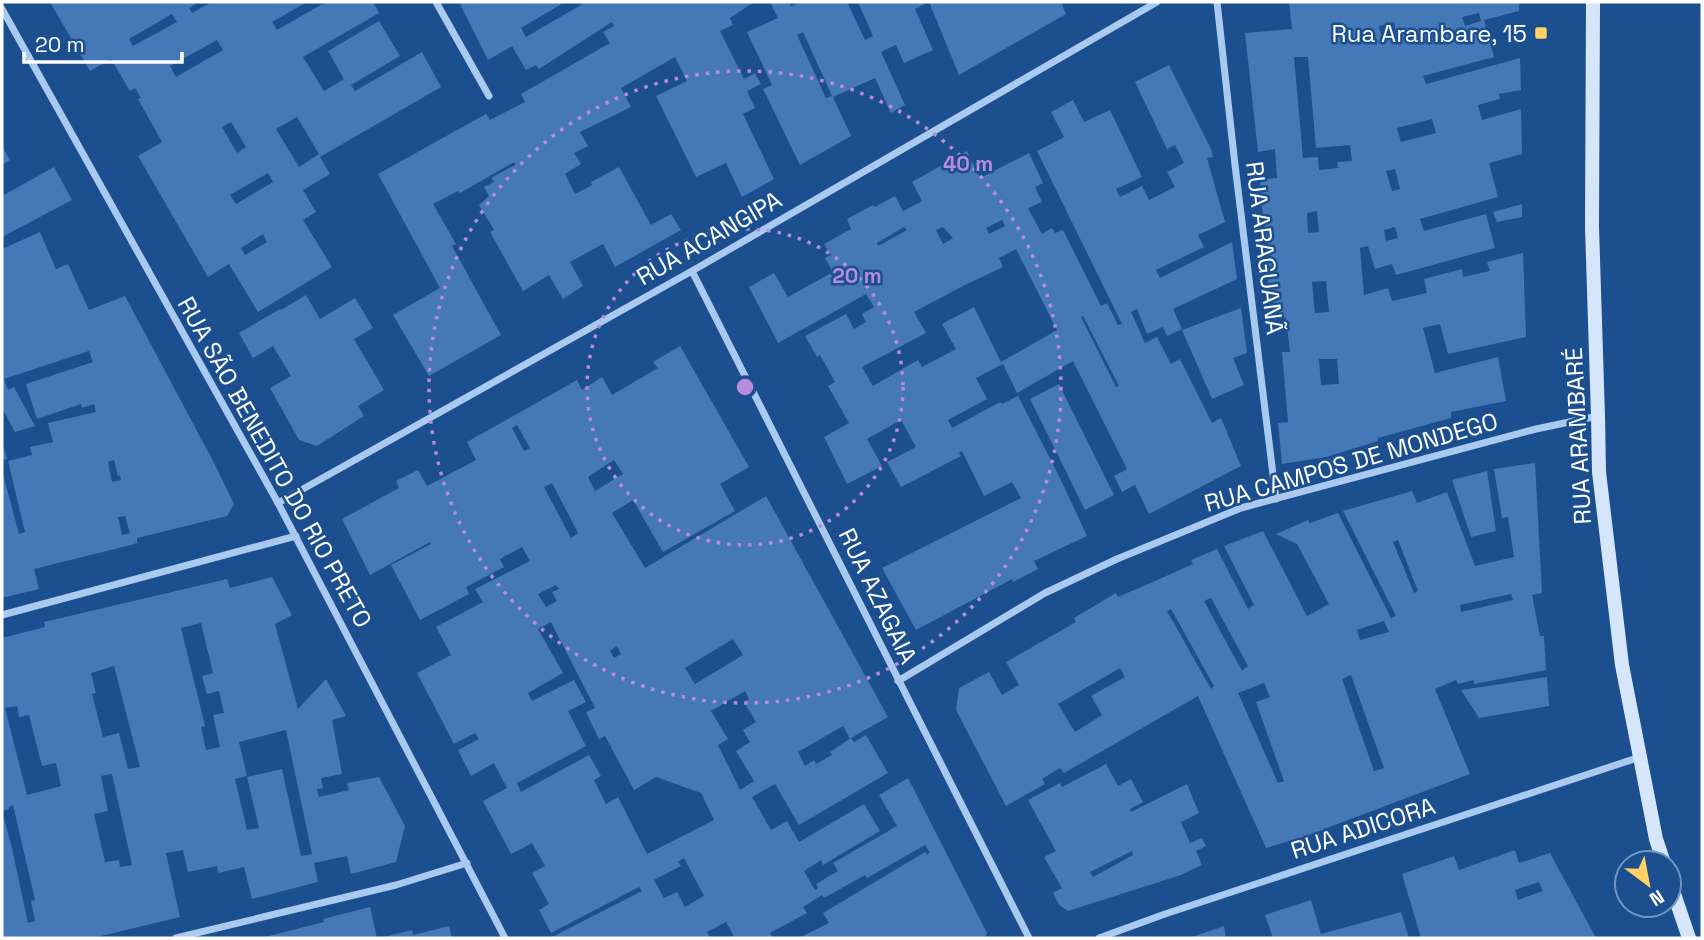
<svg xmlns="http://www.w3.org/2000/svg" width="1704" height="940" font-family="'Space Grotesk',sans-serif">
<style>
.building{fill:#4478b7;fill-rule:evenodd}
.lines{fill:none;stroke-linecap:round;stroke-linejoin:round}
.street{stroke:#a9c9ee;stroke-width:7}
.secondary{stroke:#d6e6fa;stroke-width:14}
.ring{fill:none;stroke:#b68bdc;stroke-width:3.5;stroke-dasharray:3.5 7}
.poi-dot{fill:#ffd166;stroke:#1b4f8f;stroke-width:2.5}
.labels{text-anchor:middle;dominant-baseline:central;stroke-width:5;stroke-linejoin:round;paint-order:stroke}
.poi-label{font-size:24px;fill:#fff;stroke:#1b4f8f;text-anchor:end}
.street-label{font-size:24px;fill:#fff;stroke:#1b4f8f}
.centre{fill:#b68bdc;stroke:#1b4f8f;stroke-width:3.5}
.ring-label{font-size:21px;text-anchor:middle;font-weight:bold;fill:#b68bdc;stroke:#1b4f8f;stroke-width:5;stroke-linejoin:round;paint-order:stroke}
</style>
<rect width="100%" height="100%" fill="#1b4f8f"/>
<g class="building">
<path d="M50 2H199L189 8 192 13 212 2H307L272 22 277 30 326 2H373L379 13 303 57 324 91 344 79 328 51 379 21 400 56 351 85 355 91 422 52 441 87 320 157 330 174 303 190 316 212 303 220 332 267 258 312 229 264 208 277 138 156 162 142 138 99 141 98 135 88 130 91 111 59 90 71ZM172 14 177 22 133 46 129 39ZM217 40 223 50 176 77 170 66ZM297 117 319 154 299 167 276 129ZM231 122 246 147 237 153 222 127ZM268 173 273 182 236 204 230 195ZM263 234 267 242 245 255 241 248Z"/>
<path d="M459 2H565L521 28 526 37 586 2H754L730 18 733 25 720 31 744 79 755 73 761 84 747 91 755 108 743 114 774 179 742 197 726 163 696 177 656 96 687 81 675 57 621 88 631 107 580 132 588 146 574 153 581 164 565 174 575 194 592 185 591 182 619 167 651 225 671 214 681 230 615 267 603 244 570 262 583 286 563 299 549 275 523 291 490 232 494 230 479 205 489 196 484 187 494 182 491 178 515 165 514 162 460 193 458 191 433 204 456 244 452 246 501 335 429 376 393 315 440 288 378 174 486 114 490 120 525 102 521 94 610 43 603 32 614 26 612 22 539 69 536 65 526 70 512 46 488 60Z"/>
<path d="M770 2H789L791 6 802 2H847L865 40 873 36 858 2H1061L1066 14 959 75 929 2 915 9 933 50 904 63 896 45 881 52 905 105 891 113 875 78 833 97 851 136 800 165 763 89 772 85 747 32 778 18ZM803 32 832 96 826 98 797 35Z"/>
<path d="M1289 2H1519V11L1484 20 1494 57 1423 76 1426 84 1520 58 1521 90 1499 94 1500 99 1478 105 1482 120 1521 109 1522 154 1489 163 1498 197 1420 219 1424 231 1486 214 1495 248 1396 275 1392 264 1375 269 1368 246 1360 248 1364 295 1388 288 1392 301 1427 293 1424 279 1462 269 1463 277 1490 271 1487 262 1523 253 1526 337 1448 354 1440 324 1423 328 1435 373 1498 357 1506 401 1451 412V418L1378 438V441L1326 457 1282 464 1278 423 1288 422 1282 352H1290L1286 318 1271 320 1260 180 1277 178 1275 149 1258 152 1245 33 1292 29ZM1479 13 1481 21 1465 26 1462 17ZM1394 22 1396 32 1381 35 1379 26ZM1294 57H1308L1316 148 1350 145 1352 161 1337 162 1338 168 1319 170 1318 157 1303 158ZM1432 119 1436 133 1401 142 1397 128ZM1395 169 1400 189 1392 191 1386 171ZM1317 211 1319 232 1308 233 1307 213ZM1395 227 1398 238 1386 241 1384 230ZM1326 281 1329 312 1315 313 1312 282ZM1319 359H1337L1339 384 1321 385Z"/>
<path d="M1169 65 1211 149 1213 157 1207 158 1225 222 1198 235 1204 247 1156 270 1160 278 1232 242 1237 279 1173 309 1182 329 1167 336 1163 327 1147 334 1137 309 1131 312 1145 343 1157 337 1171 364 1180 359 1212 423 1221 418 1241 466 1149 514 1135 485 1122 492 1114 476 1127 469 1073 361 1017 393 1003 364 976 378 987 399 948 420 952 428 1000 402 1002 404 1018 396 1060 478 1087 536 1034 561 1038 569 1013 582 1012 579 916 630 882 568 1021 498 1012 482 984 496 962 451 959 453 961 456 901 487 887 462 916 447 901 420 867 439 882 466 847 484 824 437 849 423 828 386 835 382 820 355 817 357 805 336 846 314 854 329 866 322 862 314 874 307 866 294 778 343 749 287 774 273 788 297 833 272 825 258 831 255 824 244 851 229 847 219 873 205 875 207 895 196 903 211 922 201 912 182 967 151 980 178 1029 153 1043 183 1035 187 1042 202 1028 208 1042 234 1052 228 1055 233 1063 230 1101 306 1107 303 1118 325 1122 324 1037 151 1064 137 1051 112 1073 100 1084 122 1110 110 1142 177 1116 189 1120 197 1142 186 1149 200 1175 187 1167 172 1184 163 1175 145 1167 149 1135 82ZM1002 220 1005 226 989 234 986 228ZM904 227 907 230 878 246 877 243ZM943 227 953 238 943 244 936 230ZM1016 249 1057 330 1001 362 974 307 942 324 956 349 922 367 918 360 873 386 862 367 926 333 914 312 963 286 1003 267 999 258ZM1083 316 1119 386 1116 387 1081 317Z"/>
<path d="M2 146 10 160 2 165Z"/>
<path d="M54 167 72 200 2 237V196Z"/>
<path d="M1522 204V217L1497 222 1493 212Z"/>
<path d="M40 232 56 269 68 264 89 310 125 296 212 459 234 504 227 516 137 538V543L131 545 34 569 39 589 2 598V470L19 534 25 532 8 461 32 455 30 447 53 442 48 423 96 412 94 404 82 408 81 404 37 419 26 384 93 362 89 351 4 379 8 390 14 387 35 426 15 432 2 408V249ZM114 460 118 476 120 475 121 480 112 482 108 462ZM125 516 130 533 122 535 118 517Z"/>
<path d="M306 295 320 319 355 298 373 328 354 339 384 390 358 406 364 416 317 446 299 440 270 388 291 376 273 346 253 358 239 333 280 309 281 310Z"/>
<path d="M1241 308 1247 353 1233 358 1244 385 1212 399 1182 330Z"/>
<path d="M680 346 749 467 720 484 735 511 663 552 633 500 612 513 645 568 766 496 888 717 851 738 854 742 866 735 888 773 799 825 775 784 752 797 771 830 787 821 799 842 864 804 880 831 823 865 821 860 804 871 815 890 818 888 816 884 838 871 833 863 897 826 879 795 908 778 987 933 985 938H799L829 923 823 913 925 852 927 854 930 853 925 845 867 878 865 875 824 898 822 895 803 907 807 913 770 933 773 938H735L726 922 707 932 710 938H550L642 891 639 887 551 933 539 910 549 904 532 873 545 866 532 843 511 854 483 801 507 788 494 763 471 776 458 750 479 739 475 733 454 744 417 673 451 655 436 627 483 602 475 589 530 561 522 547 500 559 504 567 466 587 469 594 420 620 391 565 431 544 430 542 370 575 342 519 399 488 396 481 418 470 427 486 476 460 467 442 577 380 582 390 602 377 612 395 658 368 653 362ZM517 425 530 448 524 451 512 428ZM614 460 623 474 595 491 588 477ZM552 483 578 533 571 538 544 487ZM556 585 559 589 552 592 557 601 546 607 538 594ZM551 622 595 708 586 712 599 739 605 736 634 790 656 777 701 793 714 820 647 854 618 797 606 804 594 780 601 776 589 755 521 792 517 783 586 746 568 711 586 702 574 680 532 701 528 693 563 673 538 629ZM733 639 743 655 695 684 685 668ZM617 646 621 654 614 658 610 651ZM745 691 749 699 744 702 756 722 743 730 750 742 736 751 754 781 740 790 718 745 728 739 711 711ZM843 726 850 739 851 738 830 752 832 755 816 764 814 760 805 766 798 752ZM684 858 704 896 685 907 677 892 664 898 654 880 681 866 678 862Z"/>
<path d="M1059 384 1114 495 1085 510 1030 399Z"/>
<path d="M2 441 7 459 2 460Z"/>
<path d="M1535 463 1542 593 1532 595 1540 636H1544L1546 670 1474 684V680L1458 684 1456 680 1435 689 1470 774 1303 837 1266 848 1198 696 1064 773 1060 768 1042 779 1045 784 1006 806 956 710 959 688 989 672 1002 695 1019 685 1006 662 1076 622 1074 618 1116 593 1118 597 1155 581 1193 564 1191 560 1217 549 1248 609 1254 605 1224 546 1263 531 1307 616 1329 604 1297 544 1276 534 1308 520 1310 523 1338 513 1391 618 1396 616 1343 511 1412 491 1417 503 1447 492 1475 566 1514 557 1508 517 1502 518 1494 469ZM1398 540 1418 591 1414 593 1393 542ZM1511 594 1513 600 1461 612 1460 605ZM1211 598 1248 666 1242 671 1204 601ZM1171 609 1214 686 1211 689 1167 611ZM1384 621 1389 632 1360 640 1357 630ZM1120 668 1125 677 1091 696 1102 715 1075 732 1058 704ZM1351 675 1384 768 1374 771 1342 679ZM1264 683 1270 697 1256 702 1284 781 1278 783 1238 693Z"/>
<path d="M1487 471 1496 531 1471 537 1452 480Z"/>
<path d="M272 577 292 615 275 624 298 709 326 679 346 716 332 720 342 774 321 778 323 788 317 789 319 797 349 790 347 783 379 777 405 826 396 862 351 874 347 856 314 863 318 882 252 899 244 867 218 873 217 866 188 872 183 850 166 853 180 917 93 938H2V811L12 848 28 923 35 921 31 901 35 900 13 805 9 807V809L2 811V638L45 627 44 622 227 579 230 588ZM201 623 213 673 202 676 207 694 219 691 224 713 213 715 220 747 206 750 201 727 205 726 181 628ZM114 666 140 767 128 769 119 733 103 737 92 694 96 693 91 673ZM17 706 19 717 29 715 42 766 56 763 61 786 27 795 5 708ZM286 730 312 854 301 856 282 769 247 777 259 828 247 830 235 779 247 776 239 742ZM112 774 132 865 120 867 119 860 105 862 94 814 108 811 101 776Z"/>
<path d="M1547 677 1549 706 1479 718 1461 690Z"/>
<path d="M1106 764 1118 786 1131 779 1143 802 1130 809 1131 812 1187 784 1199 813 1181 822 1190 843 1202 838 1206 846 1196 851 1202 865 1181 875 1068 911 1059 905 1053 893 1062 888 1044 857 1056 851 1028 800 1060 783 1062 787ZM1132 851 1133 855 1093 877 1090 872Z"/>
<path d="M1515 850 1519 863 1550 853 1596 938H1421L1402 874 1454 856 1459 870ZM1539 882 1543 891 1518 900 1515 890Z"/>
<path d="M1311 900 1321 934 1401 912 1409 938H1273L1265 915Z"/>
<path d="M370 907 377 938H261L324 922 323 919Z"/>
<path d="M449 926 452 938H380L412 930 413 935Z"/>
<path d="M1224 926 1226 938H1189Z"/>
</g>
<g class="lines">
<g class="street">
<path d="M436 2 489 96"/>
<path d="M1217 2 1235 165 1276 499"/>
<path d="M2 9 278 503 505 938"/>
<path d="M692 271 1029 938"/>
<path d="M278 503 692 271 1157 2"/>
<path d="M2 615 296 536"/>
<path d="M898 681 1045 593 1117 559 1241 508 1536 429 1598 416"/>
<path d="M176 938 396 885 467 863"/>
<path d="M1099 938 1165 914 1640 757"/>
</g>
<g class="secondary">
<path d="M1593 2 1592 227 1598 416 1599 472 1622 665 1656 839 1664 863"/>
<path d="M1669 879 1689 938"/>
</g>
</g>
<g class="ring">
<circle cx="745" cy="387" r="158"/>
<circle cx="745" cy="387" r="316"/>
</g>
<rect class="poi-dot" x="1534" y="26" width="14" height="14" rx="3.5"/>
<g class="labels">
<g class="poi-label">
<text x="1527" y="33">Rua Arambare, 15</text>
</g>
<g class="street-label">
<text transform="translate(709 238) rotate(-30)">RUA ACANGIPA</text>
<text transform="translate(1265 248) rotate(83)">RUA ARAGUANÃ</text>
<text transform="translate(1578 436) rotate(-93)">RUA ARAMBARÉ</text>
<text transform="translate(275 462) rotate(61)">RUA SÃO BENEDITO DO RIO PRETO</text>
<text transform="translate(1351 462) rotate(-16)">RUA CAMPOS DE MONDEGO</text>
<text transform="translate(878 596) rotate(64)">RUA AZAGAIA</text>
<text transform="translate(1363 828) rotate(-18)">RUA ADICORA</text>
</g>
</g>
<circle cx="745" cy="387" r="10" class="centre"/>
<g class="ring-label">
<text x="968" y="171">40 m</text>
<text x="857" y="283">20 m</text>
</g>
<rect width="1704" height="940" fill="none" stroke="#ffffff" stroke-width="7"/>
<g transform="translate(1648 884) rotate(148)"><circle r="33" fill="#1b4f8f" stroke="#7695bc" stroke-width="2"/>
<path d="M0-5L12 26L0 18L-12 26Z" fill="#ffd166"/>
<text y="-10" font-size="19" font-weight="bold" text-anchor="middle" fill="#ffffff">N</text>
</g>
<path d="M24 52v10h158v-10" fill="none" stroke="#ffffff" stroke-width="3.5"/>
<text x="35" y="52" font-size="21" fill="#ffffff" stroke="#1b4f8f" stroke-width="5" paint-order="stroke">20 m</text>
</svg>
